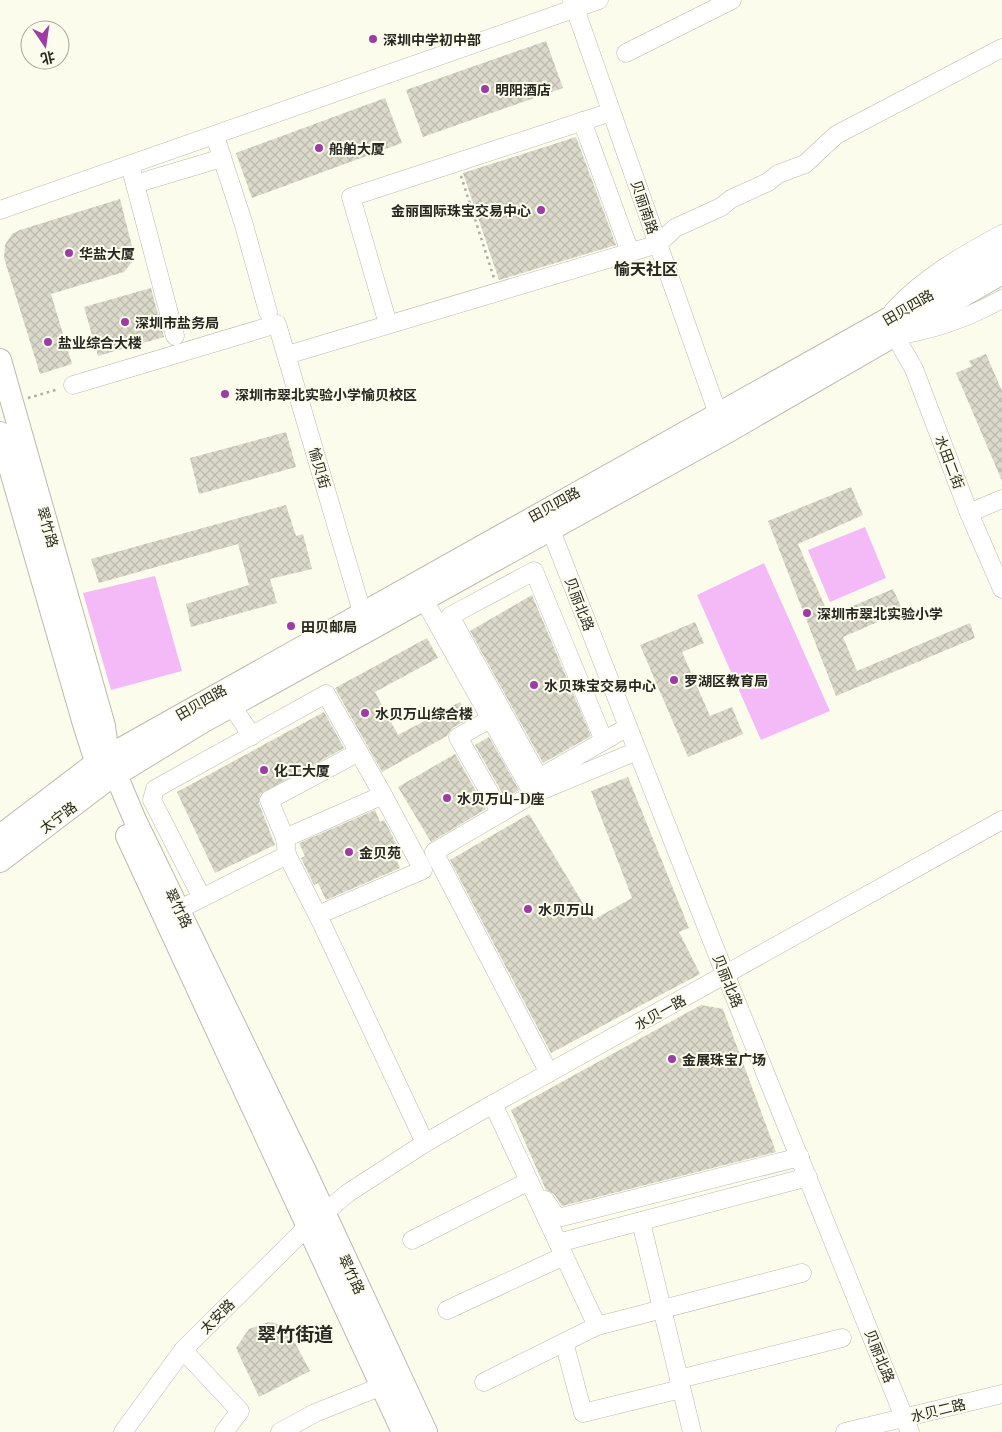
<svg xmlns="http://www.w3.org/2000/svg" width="1002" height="1432" font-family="'Playfair Display','Noto Sans SC',serif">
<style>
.green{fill:#f4baf7}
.building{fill:url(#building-cross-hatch)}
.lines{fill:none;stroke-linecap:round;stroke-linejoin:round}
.minor-casing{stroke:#bbbaac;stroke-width:19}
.major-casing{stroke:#bbbaac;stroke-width:24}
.path{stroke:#acaca0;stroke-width:2.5;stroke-dasharray:2.5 4;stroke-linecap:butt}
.minor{stroke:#fff;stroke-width:18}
.major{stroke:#fff;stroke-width:22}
.poi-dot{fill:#9c3ca4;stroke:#fcfcec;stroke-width:2}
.labels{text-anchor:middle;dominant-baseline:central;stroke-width:4;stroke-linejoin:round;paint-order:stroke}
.poi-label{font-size:14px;font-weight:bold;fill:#282822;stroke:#fcfcec;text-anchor:start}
.street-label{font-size:14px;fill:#282822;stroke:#fcfcec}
.quarter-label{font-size:16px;font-weight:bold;fill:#282822;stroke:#fcfcec}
.district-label{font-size:19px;font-weight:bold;fill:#282822;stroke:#fcfcec}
</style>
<defs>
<pattern id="building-cross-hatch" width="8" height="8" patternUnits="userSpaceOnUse" patternTransform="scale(1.25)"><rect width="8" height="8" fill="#dad9ca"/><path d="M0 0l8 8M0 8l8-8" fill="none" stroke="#bbbaad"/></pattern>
</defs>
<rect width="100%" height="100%" fill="#fcfcec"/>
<g class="green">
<path d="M865 527 886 578 830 602 808 550Z"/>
<path d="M764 563 830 711 761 740 697 595Z"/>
<path d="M155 576 182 671 111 690 83 593Z"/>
</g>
<g class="building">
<path d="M546 41 563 88 423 137 406 90Z"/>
<path d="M385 98 402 143 252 198 236 153Z"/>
<path d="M576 137 616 245 499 280 463 173Z"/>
<path d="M120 199 133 250 132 262 124 272 51 294 72 364 40 374 4 258 5 245 12 234 20 230Z"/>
<path d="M151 288 164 337 98 356 84 307Z"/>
<path d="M986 354 1002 391V481L956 373 972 366 969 361Z"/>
<path d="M286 432 296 467 199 494 190 458Z"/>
<path d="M851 487 863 515 798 544 829 616 893 589 903 611 843 637 857 671 970 623 975 638 836 696 768 521Z"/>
<path d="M286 505 296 536 303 534 312 569 270 579 277 603 191 627 186 604 249 585 238 544 99 583 91 559Z"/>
<path d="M532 595 591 736 543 763 470 631Z"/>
<path d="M695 622 704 643 682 652 710 716 732 707 743 734 688 757 640 645Z"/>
<path d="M427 638 438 658 375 692 398 735 460 702 469 719 452 728 447 736 382 772 335 688Z"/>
<path d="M324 712 344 748 260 794 259 804 275 845 215 873 177 792Z"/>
<path d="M489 737 519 790 505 798 475 745Z"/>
<path d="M455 754 486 809 431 842 398 787Z"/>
<path d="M628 777 689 928 679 932 700 974 551 1053 450 860 529 814 593 920 632 898 591 791Z"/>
<path d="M375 810 380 822 384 820 390 831 397 846 392 848 400 868 326 900 318 883 314 885 301 858 305 856 299 843Z"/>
<path d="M701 1005 723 1009 776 1152 562 1206 554 1194 546 1190 511 1110Z"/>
<path d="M269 1322 286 1326 310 1371 259 1397 236 1348 249 1329Z"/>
</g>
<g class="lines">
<defs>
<g id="minor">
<path d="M572 0 718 414"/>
<path d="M626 53 732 0"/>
<path d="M582 121 630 252"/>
<path d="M215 136 244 225 268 312"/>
<path d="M130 165 175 336"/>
<path d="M135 184 222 158"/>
<path d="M0 210 599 0"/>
<path d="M1002 299C968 318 934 330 895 336L914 369 969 513 1002 589"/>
<path d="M893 311C923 278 963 255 1002 234"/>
<path d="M388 324 351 197 611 112"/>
<path d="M287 355 658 244 675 228 721 207 731 199 768 182 778 174 805 164 836 135 1002 48"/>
<path d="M73 385 277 324 362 612"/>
<path d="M969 513 1002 499"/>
<path d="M550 528 714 946 910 1432"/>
<path d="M423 598 533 794"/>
<path d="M232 706 252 736"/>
<path d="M490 719 458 737 501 813"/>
<path d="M604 741 534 571 450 616 539 778 628 727"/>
<path d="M285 838 269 800 359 752"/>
<path d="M287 855 322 924 425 1143"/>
<path d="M180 909 190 904 287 855 285 838 383 795 326 694 155 789 152 800 202 898"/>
<path d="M318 915 423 870 383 795"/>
<path d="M549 1073 434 852 533 794 637 751"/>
<path d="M493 1104 597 1326 802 1273"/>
<path d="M545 1200 555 1215 562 1217 800 1157"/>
<path d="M641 1222 692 1432"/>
<path d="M412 1240 529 1181"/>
<path d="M558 1243 808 1177"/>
<path d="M447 1310 564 1256"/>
<path d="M564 1342 583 1413 681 1389"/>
<path d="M183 1350 240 1411 224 1432"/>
<path d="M679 1379 842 1338"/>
<path d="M484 1382 597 1326"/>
<path d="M123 1432 183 1350 307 1227 348 1193 425 1143 493 1104 1002 820"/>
<path d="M280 1432 315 1413 382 1386"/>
<path d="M845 1432 1002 1394"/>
</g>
<g id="major">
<path d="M0 360 104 726 108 756 135 820 305 1171 426 1432"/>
<path d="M0 433 84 724 101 777"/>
<path d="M0 836 96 763 1002 255"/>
<path d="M127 836 403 1432"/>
<path d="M0 861 104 782 202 722 725 433 1002 273"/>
</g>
</defs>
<use href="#minor" class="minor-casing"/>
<use href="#major" class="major-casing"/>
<g class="path">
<path d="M461 176 494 278"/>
<path d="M28 398 59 389"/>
</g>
<use href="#minor" class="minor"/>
<use href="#major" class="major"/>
</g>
<g class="poi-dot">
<circle cx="373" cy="39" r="5"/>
<circle cx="485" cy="89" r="5"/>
<circle cx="319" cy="148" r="5"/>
<circle cx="541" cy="210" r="5"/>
<circle cx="69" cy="253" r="5"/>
<circle cx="125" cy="322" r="5"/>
<circle cx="48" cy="342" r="5"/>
<circle cx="225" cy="394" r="5"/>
<circle cx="807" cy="613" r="5"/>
<circle cx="291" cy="626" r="5"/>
<circle cx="674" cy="680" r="5"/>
<circle cx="534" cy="685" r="5"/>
<circle cx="365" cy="713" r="5"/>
<circle cx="264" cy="770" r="5"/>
<circle cx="447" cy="798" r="5"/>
<circle cx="349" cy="852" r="5"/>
<circle cx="528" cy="909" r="5"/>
<circle cx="672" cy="1059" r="5"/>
</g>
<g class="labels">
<g class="poi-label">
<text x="383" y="39">深圳中学初中部</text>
<text x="495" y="89">明阳酒店</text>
<text x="329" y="148">船舶大厦</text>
<text x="531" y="210" text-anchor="end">金丽国际珠宝交易中心</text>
<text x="79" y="253">华盐大厦</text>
<text x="135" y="322">深圳市盐务局</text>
<text x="58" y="342">盐业综合大楼</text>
<text x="235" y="394">深圳市翠北实验小学愉贝校区</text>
<text x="817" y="613">深圳市翠北实验小学</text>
<text x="301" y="626">田贝邮局</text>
<text x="684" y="680">罗湖区教育局</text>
<text x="544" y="685">水贝珠宝交易中心</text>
<text x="375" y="713">水贝万山综合楼</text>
<text x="274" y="770">化工大厦</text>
<text x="457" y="798">水贝万山-D座</text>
<text x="359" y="852">金贝苑</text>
<text x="538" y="909">水贝万山</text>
<text x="682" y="1059">金展珠宝广场</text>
</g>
<g class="street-label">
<text transform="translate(645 207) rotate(71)">贝丽南路</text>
<text transform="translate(908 307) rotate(-30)">田贝四路</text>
<text transform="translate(950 462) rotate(69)">水田二街</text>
<text transform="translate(320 468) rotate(74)">愉贝街</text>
<text transform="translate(554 504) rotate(-29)">田贝四路</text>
<text transform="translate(48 527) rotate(74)">翠竹路</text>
<text transform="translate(580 604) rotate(69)">贝丽北路</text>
<text transform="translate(201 702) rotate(-30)">田贝四路</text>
<text transform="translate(58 817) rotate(-37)">太宁路</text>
<text transform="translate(179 908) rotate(64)">翠竹路</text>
<text transform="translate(728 981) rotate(68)">贝丽北路</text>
<text transform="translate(660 1012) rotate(-29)">水贝一路</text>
<text transform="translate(352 1274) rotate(65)">翠竹路</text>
<text transform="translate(217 1316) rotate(-45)">太安路</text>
<text transform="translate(880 1356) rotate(68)">贝丽北路</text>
<text transform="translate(938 1410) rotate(-14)">水贝二路</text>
</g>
<g class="quarter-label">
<text x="646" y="268">愉天社区</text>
</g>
<g class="district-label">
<text x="295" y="1333">翠竹街道</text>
</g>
</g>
<g transform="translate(45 45) rotate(167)"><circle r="24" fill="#fcfcec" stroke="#a7a79b"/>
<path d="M0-4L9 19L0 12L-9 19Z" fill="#9c3ca4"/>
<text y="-8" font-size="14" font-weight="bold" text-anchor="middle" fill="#282822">北</text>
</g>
</svg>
